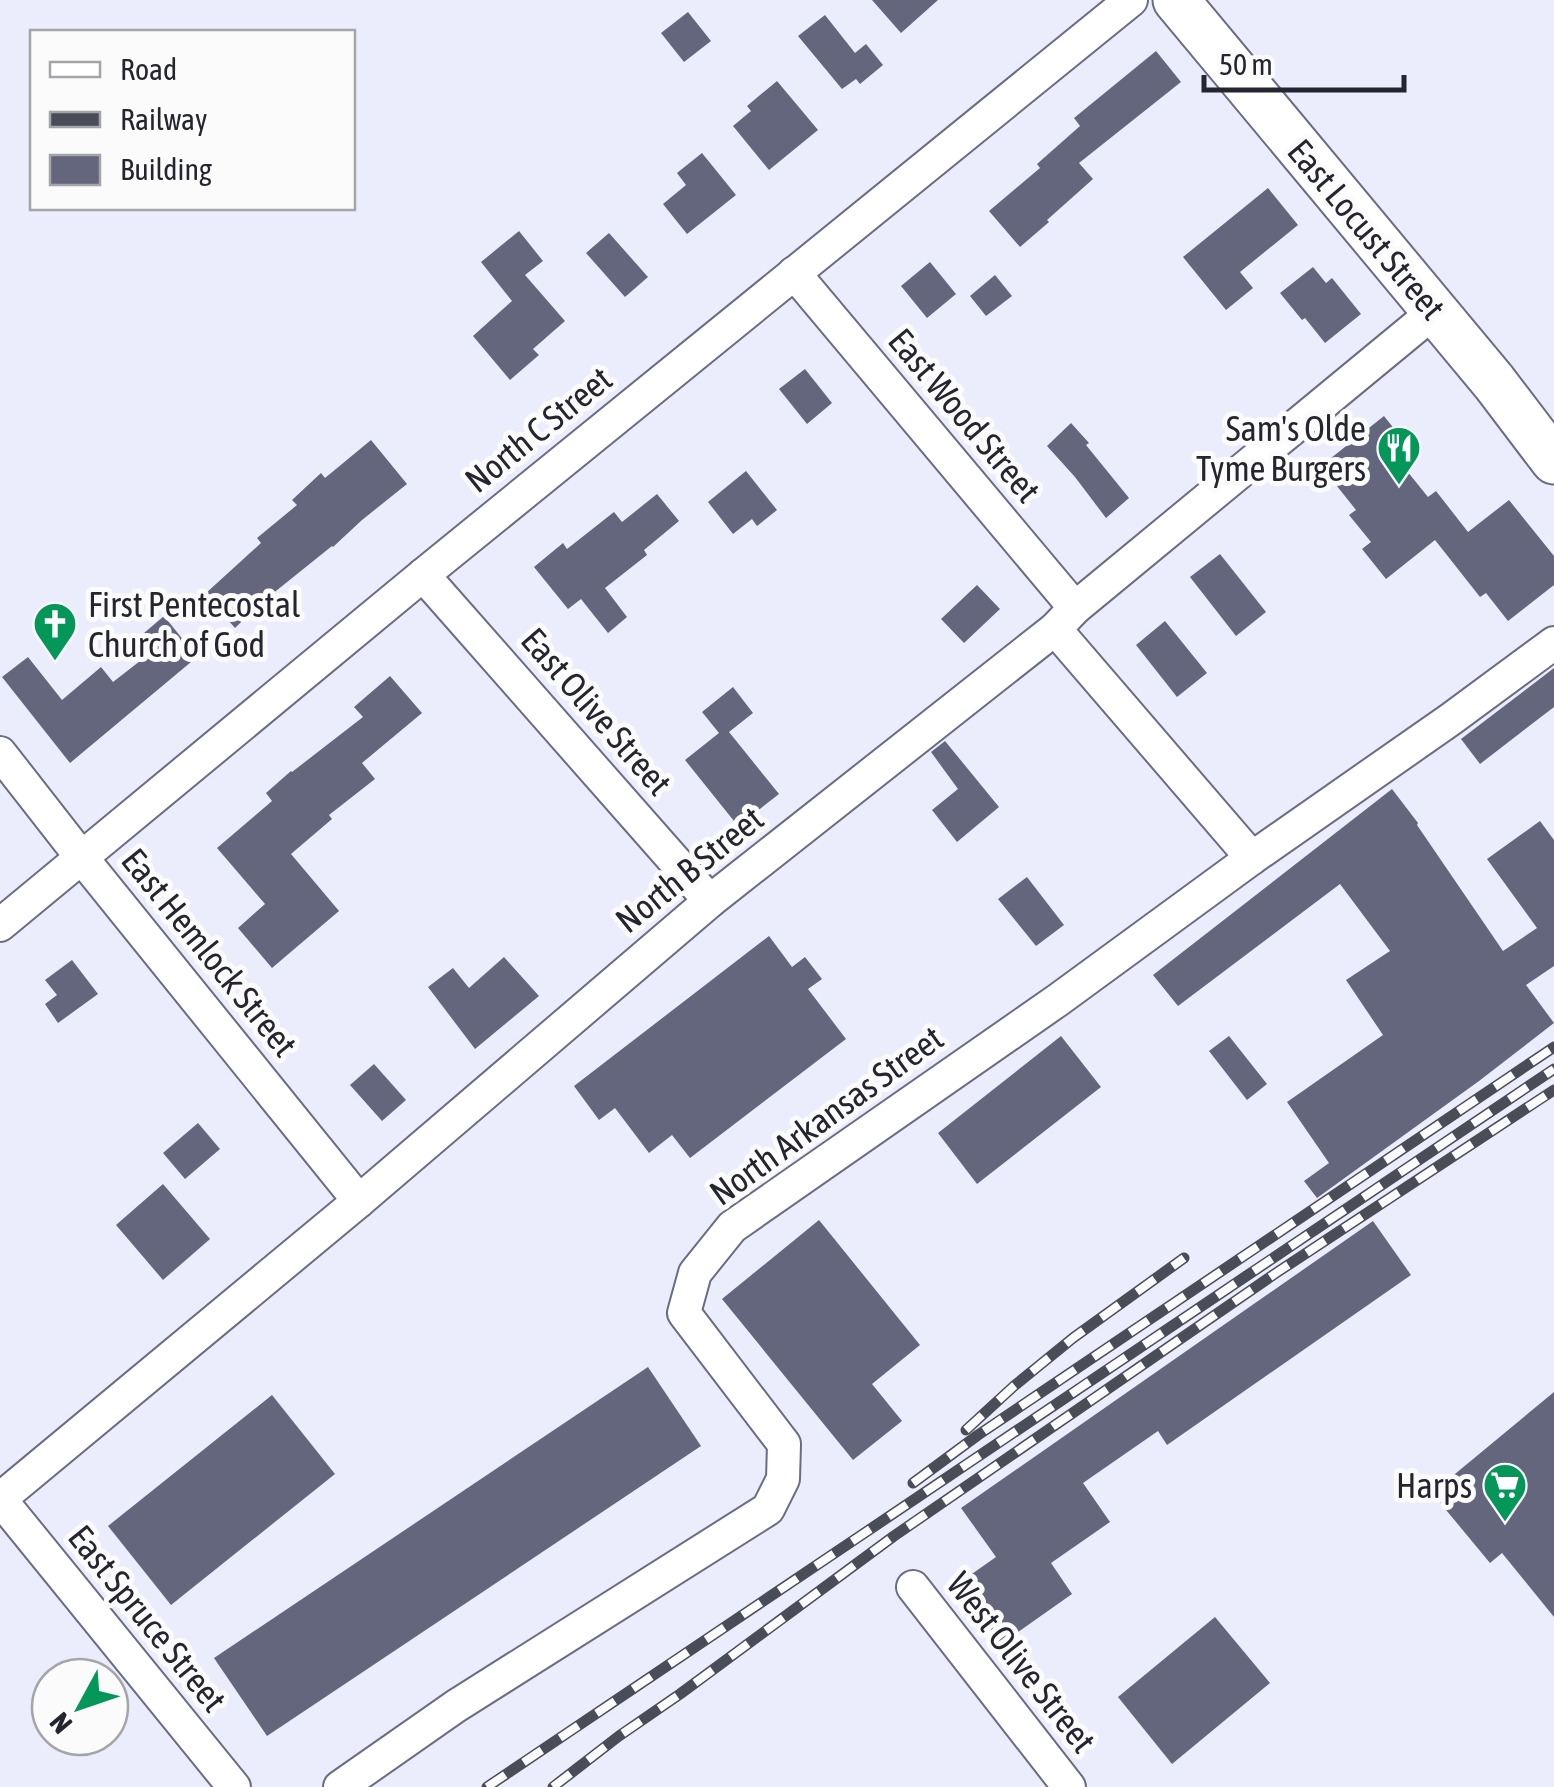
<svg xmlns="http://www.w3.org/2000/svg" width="1554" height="1787" font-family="'Asap Condensed',sans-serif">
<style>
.building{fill:#64667d}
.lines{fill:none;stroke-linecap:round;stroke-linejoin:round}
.minor-casing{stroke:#6a6c83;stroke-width:36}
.secondary-casing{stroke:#6a6c83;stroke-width:49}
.minor{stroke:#fff;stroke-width:32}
.secondary{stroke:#fff;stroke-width:45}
.rail-casing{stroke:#4a4c57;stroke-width:11}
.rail{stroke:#fbfbfb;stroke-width:8;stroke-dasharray:22;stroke-linecap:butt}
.labels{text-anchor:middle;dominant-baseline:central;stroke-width:10;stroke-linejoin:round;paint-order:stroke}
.street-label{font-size:35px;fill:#24252f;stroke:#fbfbfb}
.poi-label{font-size:35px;fill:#24252f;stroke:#fbfbfb;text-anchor:end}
</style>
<rect width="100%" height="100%" fill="#ebedfd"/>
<g class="building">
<path d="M872 0H938L901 33Z"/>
<path d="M688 12 711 41 684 62 661 33Z"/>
<path d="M825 15 855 53 866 44 883 65 860 84 856 79 842 89 798 36Z"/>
<path d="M1156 51 1181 82 1079 163 1093 179 1047 220 1049 222 1020 247 989 211 1040 168 1037 164 1080 126 1074 118Z"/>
<path d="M777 81 818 130 769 170 733 126 751 111 747 106Z"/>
<path d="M702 153 736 195 687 234 663 204 686 185 677 173Z"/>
<path d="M1268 188 1298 225 1240 272 1253 288 1226 310 1183 257Z"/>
<path d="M519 231 543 261 525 275 565 321 533 349 539 355 510 380 473 336 512 301 481 262Z"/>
<path d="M609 233 648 277 625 297 586 253Z"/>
<path d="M930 262 956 294 927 318 901 286Z"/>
<path d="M1313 267 1326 283 1332 278 1361 314 1325 343 1305 318 1302 320 1280 293Z"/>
<path d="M995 275 1012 296 986 316 970 296Z"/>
<path d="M805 369 832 403 807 424 779 389Z"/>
<path d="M1384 416 1415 455 1403 466 1428 497 1436 491 1468 532 1509 500 1554 556V585L1508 621 1486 593 1480 597 1435 540 1386 579 1362 549 1371 542 1349 515 1356 510 1321 466Z"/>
<path d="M1071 423 1089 443 1086 445 1129 498 1106 518 1075 477 1047 446Z"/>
<path d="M371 440 407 484 362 520 333 547 332 546 261 603 235 628 205 594 261 543 257 538 297 505 292 500 321 473 325 478Z"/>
<path d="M746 471 777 510 757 526 752 519 733 534 708 502Z"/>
<path d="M657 494 679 521 644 550 647 555 605 588 627 617 608 633 581 599 568 609 534 567 563 543 567 549 614 512 622 522Z"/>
<path d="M1220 554 1266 612 1236 636 1190 577Z"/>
<path d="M977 585 1000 609 964 643 941 619Z"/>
<path d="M164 616 197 657 70 763 2 677 28 657 62 700 101 667 113 682 149 654 137 639Z"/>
<path d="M1165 621 1207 673 1177 697 1136 645Z"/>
<path d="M1554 668V707L1480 764 1461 739Z"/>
<path d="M390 676 422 713 362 763 375 779 329 815 332 819 291 854 339 911 272 968 238 928 265 904 217 848 272 801 266 793 291 771 292 772 363 717 354 707Z"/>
<path d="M733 687 753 713 729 732 779 794 738 826 685 760 719 733 702 712Z"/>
<path d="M945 741 999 807 957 842 932 810 958 789 931 752Z"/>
<path d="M1392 789 1418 823 1417 825 1503 951 1537 928 1487 859 1540 821 1554 840V966L1526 985 1554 1023 1479 1081 1317 1198 1304 1181 1329 1163 1287 1102 1383 1035 1346 980 1390 951 1340 884 1178 1006 1153 975Z"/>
<path d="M1027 877 1064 925 1036 946 998 899Z"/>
<path d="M769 936 792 967 805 957 822 979 808 989 846 1039 690 1158 672 1135 649 1153 615 1108 599 1120 574 1086Z"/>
<path d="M504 957 539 996 475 1049 428 987 453 968 469 988Z"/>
<path d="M72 960 98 994 58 1023 45 1004 57 995 45 980Z"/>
<path d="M1061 1036 1101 1087 977 1184 938 1133Z"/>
<path d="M1229 1036 1267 1084 1247 1100 1209 1051Z"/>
<path d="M374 1064 406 1100 382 1121 350 1085Z"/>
<path d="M198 1123 220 1149 185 1179 163 1153Z"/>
<path d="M163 1184 210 1239 163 1280 116 1225Z"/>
<path d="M819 1220 920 1345 872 1384 902 1421 853 1460 722 1299Z"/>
<path d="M1373 1221 1411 1275 1167 1445 1158 1431 1083 1483 1110 1522 1051 1563 1072 1594 1001 1644 959 1583 996 1557 961 1508Z"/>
<path d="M648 1367 701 1446 267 1736 214 1658Z"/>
<path d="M1554 1392V1617L1502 1553 1490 1563 1432 1493Z"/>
<path d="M272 1395 335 1474 171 1605 108 1526Z"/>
<path d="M1215 1617 1270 1683 1172 1764 1118 1697Z"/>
</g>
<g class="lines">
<defs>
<g id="minor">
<path d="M794 273 1075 608"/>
<path d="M423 575 710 901"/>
<path d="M1055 629 1252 858"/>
<path d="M0 753 82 858 359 1201"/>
<path d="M0 925 423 575 1131 0"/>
<path d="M913 1587 1069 1787"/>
<path d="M234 1787 0 1499 359 1201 710 901 1055 629 1075 608 1435 311"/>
<path d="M340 1787 456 1706 768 1509 783 1479 784 1444 684 1313 695 1273 732 1227 1058 1000 1252 858 1451 719 1554 643"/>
</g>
<path id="secondary" d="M1176 0 1494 382 1554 461"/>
</defs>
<use href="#minor" class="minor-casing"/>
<use href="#secondary" class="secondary-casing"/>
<use href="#minor" class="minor"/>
<use href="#secondary" class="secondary"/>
<defs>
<g id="rail">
<path d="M966 1430 1014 1386 1073 1338 1184 1258"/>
<path d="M913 1483 978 1435 1554 1047"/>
<path d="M487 1787 1554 1069"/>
<path d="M553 1787 619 1736 680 1694 894 1536 1276 1273 1554 1090"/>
</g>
</defs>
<use href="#rail" class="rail-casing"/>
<use href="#rail" class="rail"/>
</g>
<defs>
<symbol id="restaurant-pin" viewBox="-11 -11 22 30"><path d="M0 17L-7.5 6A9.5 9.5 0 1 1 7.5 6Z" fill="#059759" stroke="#fbfbfb"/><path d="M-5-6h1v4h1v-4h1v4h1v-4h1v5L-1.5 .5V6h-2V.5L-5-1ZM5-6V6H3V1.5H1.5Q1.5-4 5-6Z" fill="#fff"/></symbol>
<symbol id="church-pin" viewBox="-11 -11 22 30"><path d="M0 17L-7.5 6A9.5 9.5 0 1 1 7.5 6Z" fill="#059759" stroke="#fbfbfb"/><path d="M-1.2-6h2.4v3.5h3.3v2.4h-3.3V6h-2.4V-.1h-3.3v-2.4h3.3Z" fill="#fff"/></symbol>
<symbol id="supermarket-pin" viewBox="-11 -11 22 30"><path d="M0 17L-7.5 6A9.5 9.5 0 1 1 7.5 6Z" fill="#059759" stroke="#fbfbfb"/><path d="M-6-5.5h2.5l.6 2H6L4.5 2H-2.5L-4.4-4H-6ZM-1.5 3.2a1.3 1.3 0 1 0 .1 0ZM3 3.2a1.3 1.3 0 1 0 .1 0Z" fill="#fff"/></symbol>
</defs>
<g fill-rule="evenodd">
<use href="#restaurant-pin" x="1374" y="423" width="50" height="68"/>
<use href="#church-pin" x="30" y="599" width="50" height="68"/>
<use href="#supermarket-pin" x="1480" y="1460" width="50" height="68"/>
</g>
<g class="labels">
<g class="street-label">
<text transform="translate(1367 229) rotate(50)">East Locust Street</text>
<text transform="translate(965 415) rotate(50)">East Wood Street</text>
<text transform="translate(538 429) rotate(-39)">North C Street</text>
<text transform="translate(597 711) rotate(49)">East Olive Street</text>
<text transform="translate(689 869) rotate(-39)">North B Street</text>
<text transform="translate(210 952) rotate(51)">East Hemlock Street</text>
<text transform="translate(826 1115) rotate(-36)">North Arkansas Street</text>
<text transform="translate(148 1618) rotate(51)">East Spruce Street</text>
<text transform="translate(1022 1662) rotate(52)">West Olive Street</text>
</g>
<g class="poi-label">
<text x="1366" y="428">Sam's Olde<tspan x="1366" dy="40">Tyme Burgers</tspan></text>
<text x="88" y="604" text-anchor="start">First Pentecostal<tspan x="88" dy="40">Church of God</tspan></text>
<text x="1472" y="1485">Harps</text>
</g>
</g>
<rect x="30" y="30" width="325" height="180" fill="#fbfbfb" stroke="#a5a5a9" stroke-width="2.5"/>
<rect x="50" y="62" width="50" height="15" fill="#ffffff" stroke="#a5a5a9" stroke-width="2.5"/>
<text x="120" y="80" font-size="30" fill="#24252f">Road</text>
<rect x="50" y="112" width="50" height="15" fill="#4a4c57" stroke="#a5a5a9" stroke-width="2.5"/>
<text x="120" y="130" font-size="30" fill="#24252f">Railway</text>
<rect x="50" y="155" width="50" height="30" fill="#64667d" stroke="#a5a5a9" stroke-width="2.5"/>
<text x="120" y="180" font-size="30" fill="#24252f">Building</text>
<g transform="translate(80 1707) rotate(230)"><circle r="48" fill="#fbfbfb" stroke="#a5a5a9" stroke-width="2.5"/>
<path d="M0-8L18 38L0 25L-18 38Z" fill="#059759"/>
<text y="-15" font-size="28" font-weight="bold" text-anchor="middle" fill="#24252f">N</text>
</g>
<path d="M1204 75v15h200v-15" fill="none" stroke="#24252f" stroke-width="5"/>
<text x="1219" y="75" font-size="30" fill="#24252f" stroke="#fbfbfb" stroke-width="8" paint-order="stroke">50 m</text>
</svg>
